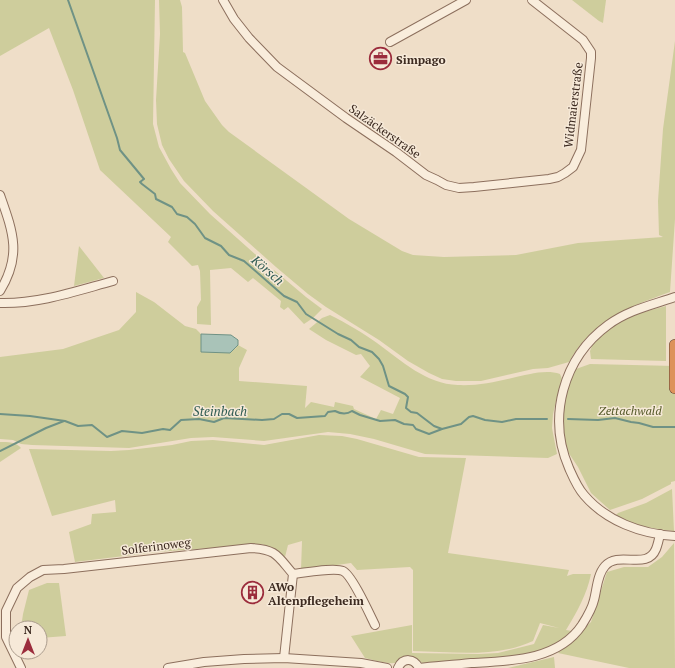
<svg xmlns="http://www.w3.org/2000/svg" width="675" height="668" font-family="'PT Serif',serif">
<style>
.green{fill:#cecd9c}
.water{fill:#a9c3b8;stroke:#6f9285}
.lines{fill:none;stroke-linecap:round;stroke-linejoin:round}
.stream{stroke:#6f9285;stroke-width:2}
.minor-casing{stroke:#8c6f5d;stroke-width:10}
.highway-casing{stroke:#5a3e31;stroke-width:12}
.minor{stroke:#f9eddc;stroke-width:8}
.highway{stroke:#dd925a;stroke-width:11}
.labels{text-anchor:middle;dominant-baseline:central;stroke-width:3;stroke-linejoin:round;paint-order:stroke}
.poi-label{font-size:12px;font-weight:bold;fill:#3c2a20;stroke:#f6e9d8;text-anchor:start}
.street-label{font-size:12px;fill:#3c2a20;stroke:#f6e9d8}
.park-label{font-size:12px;font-style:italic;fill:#535827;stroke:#f6e9d8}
.water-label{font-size:13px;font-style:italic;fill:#305c53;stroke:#f6e9d8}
</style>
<rect width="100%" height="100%" fill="#efdec8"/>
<g class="green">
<path d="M0 0H155L153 124 159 147 171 169 180 183 210 214 264 262 260 269 268 276 274 270 306 297 322 309 313 318 304 324 288 307 284 310 280 307 281 301 253 278 248 282 231 268 210 270 211 325 197 324V307L201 300 200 271 198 265 192 266 168 242 171 237 100 170 73 90 49 28 0 56Z"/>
<path d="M159 0H180L182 7 183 52 185 53 205 101 222 125 229 132 349 219 402 251 413 255 444 257 516 255 578 243 663 237 659 235 658 201 663 129 675 41V219L670 292C628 307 592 321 569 362L548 368 533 369 481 381H456L442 379 429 373 408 361 379 340 326 307 308 294 276 267 213 211 184 181 169 159 162 145 157 124 156 100 160 34Z"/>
<path d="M572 0H606L603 23 599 21Z"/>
<path d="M79 246 104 278 74 286Z"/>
<path d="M136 292 154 302 185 326 196 329 201 334 202 352 235 349 238 345 247 350 239 368V381L307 386 305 408 311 402 334 407 335 402 353 406 354 409 376 419 381 410 393 414 400 398 360 377 370 366 361 354 356 355 326 340 309 329 322 318 330 315C346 323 363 333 377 343 402 361 426 384 458 385 476 386 494 382 512 378 527 375 545 369 560 374L562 379 557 397 553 414 552 428 557 454 548 458 425 454 374 439 350 434 328 432 264 441 213 437 191 438 129 448 32 445 21 444 13 440 0 439V357L63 349 119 330 136 312Z"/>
<path d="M666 306V361L591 359 590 351 596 337 629 316Z"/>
<path d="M590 364 675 366V481L671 482V484L642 499 610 510 591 493 578 467 566 449 563 440 562 412 567 388 571 377 576 369Z"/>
<path d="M319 435 342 436 357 439 419 457 466 458 448 553 569 570 567 576 573 574H591C587 594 577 612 566 630L572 631 555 645 534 653 513 658 422 663C409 651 406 662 395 663 387 664 373 660 365 658L351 636 412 625V653L479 654 498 653 534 644 543 625 559 628 540 623 533 641C497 658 452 652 413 651V570L410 567 357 570 351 563 301 570 302 541 288 545 285 557 273 549 262 544 157 552 75 562 69 532 91 524 92 514 116 512 115 500 52 516 29 449 111 451 129 450 172 445 191 441 213 440 264 445Z"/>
<path d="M0 442C8 442 16 442 21 448L0 462Z"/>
<path d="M672 489 674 531C655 529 633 526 616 515L618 513 646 503Z"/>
<path d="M674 543 675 668H629L558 653 591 622 607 572 624 567H648L662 557Z"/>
<path d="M47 583H59L66 636 40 638V628H21L23 614 29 590Z"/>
<path d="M554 657 555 668H508Z"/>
</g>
<path class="water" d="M201 334 231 335 238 340V345L230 353 201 352Z"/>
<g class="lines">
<g class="stream">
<path d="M68 0 117 138 120 150 144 179 140 182 142 184 155 194 156 199 172 207 177 214 187 217 195 224 205 238 221 246 229 255 244 261 284 296 297 302 306 314 338 334 351 340 359 347 372 352 379 359 383 366 389 386 405 394 408 397 406 408 411 412 417 413 434 426 442 429 461 424 469 417 473 416 485 420 502 422 516 419H547"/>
<path d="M0 414 30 416 65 421 78 426 92 425 107 437 122 431 142 433 163 429 170 430 181 420 199 419 214 422 224 418 262 420 274 419 282 414H289L297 418 325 416 328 412 335 411C341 414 346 415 352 411L360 415 380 421 395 420 404 424 413 425 416 429 429 434 442 429"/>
<path d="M568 419 598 420 615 418 631 422 639 423 653 427H675"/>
<path d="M0 451 46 428 64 421"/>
</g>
<defs>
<g id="minor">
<path d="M223 0 234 19 249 38 277 67 346 118 396 152 426 175 437 180 446 185 459 188 474 187 549 179 558 177 565 173 573 167 581 150 591 58V52L583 40 532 0"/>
<path d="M390 42 466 0"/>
<path d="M0 195C13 232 22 255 0 291"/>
<path d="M675 297C652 305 628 310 608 325 563 358 547 417 569 468 573 477 577 487 584 495 606 521 641 534 675 536"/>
<path d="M0 303C39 304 76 291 113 281"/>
<path d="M293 574C304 573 334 567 343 571 352 575 370 615 375 625"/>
<path d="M21 668 6 637V611L17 588 30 577 43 570 64 569 251 548C277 549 278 557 293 574L284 658"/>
<path d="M168 668 204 662 244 659 284 658 361 663 387 668"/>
<path d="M398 668C403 657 414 658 419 668"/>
<path d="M419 668C437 666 454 665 471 663 509 661 558 661 582 625 587 617 592 609 594 600 597 589 597 575 605 566 619 550 647 571 656 549 658 544 659 539 660 534"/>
</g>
<path id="highway" d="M675 345V388"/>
</defs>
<use href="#minor" class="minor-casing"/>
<use href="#highway" class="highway-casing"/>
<use href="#minor" class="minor"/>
<use href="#highway" class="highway"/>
</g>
<defs>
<symbol id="office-ring" viewBox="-11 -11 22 22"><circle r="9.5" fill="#f6e9d8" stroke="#9b2c3c" stroke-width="1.5"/><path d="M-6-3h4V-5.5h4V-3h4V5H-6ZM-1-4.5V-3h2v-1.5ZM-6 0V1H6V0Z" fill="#9b2c3c"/></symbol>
<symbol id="building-ring" viewBox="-11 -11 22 22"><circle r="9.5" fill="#f6e9d8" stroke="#9b2c3c" stroke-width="1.5"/><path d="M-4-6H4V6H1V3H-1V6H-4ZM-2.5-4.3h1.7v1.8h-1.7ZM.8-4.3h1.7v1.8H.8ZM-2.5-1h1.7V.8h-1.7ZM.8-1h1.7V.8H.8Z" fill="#9b2c3c"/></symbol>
</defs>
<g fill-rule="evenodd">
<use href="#office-ring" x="368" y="46" width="25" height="25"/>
<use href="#building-ring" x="240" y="580" width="25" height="25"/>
</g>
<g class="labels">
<g class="poi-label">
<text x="396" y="59">Simpago</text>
<text x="268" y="586">AWo<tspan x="268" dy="14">Altenpflegeheim</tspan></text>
</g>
<g class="street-label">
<text transform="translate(573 105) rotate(-83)">Widmaierstraße</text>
<text transform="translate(385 131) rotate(35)">Salzäckerstraße</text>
<text transform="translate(156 546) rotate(-7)">Solferinoweg</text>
</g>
<g class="park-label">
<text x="630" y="410">Zettachwald</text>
</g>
<g class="water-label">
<text transform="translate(268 270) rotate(41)">Körsch</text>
<text x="220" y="411">Steinbach</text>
</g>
</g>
<g transform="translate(28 640)"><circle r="19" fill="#f6e9d8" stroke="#ac9d8e"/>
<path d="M0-3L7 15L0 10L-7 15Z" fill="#9b2c3c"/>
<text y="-6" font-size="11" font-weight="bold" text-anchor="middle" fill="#3c2a20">N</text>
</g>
</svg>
